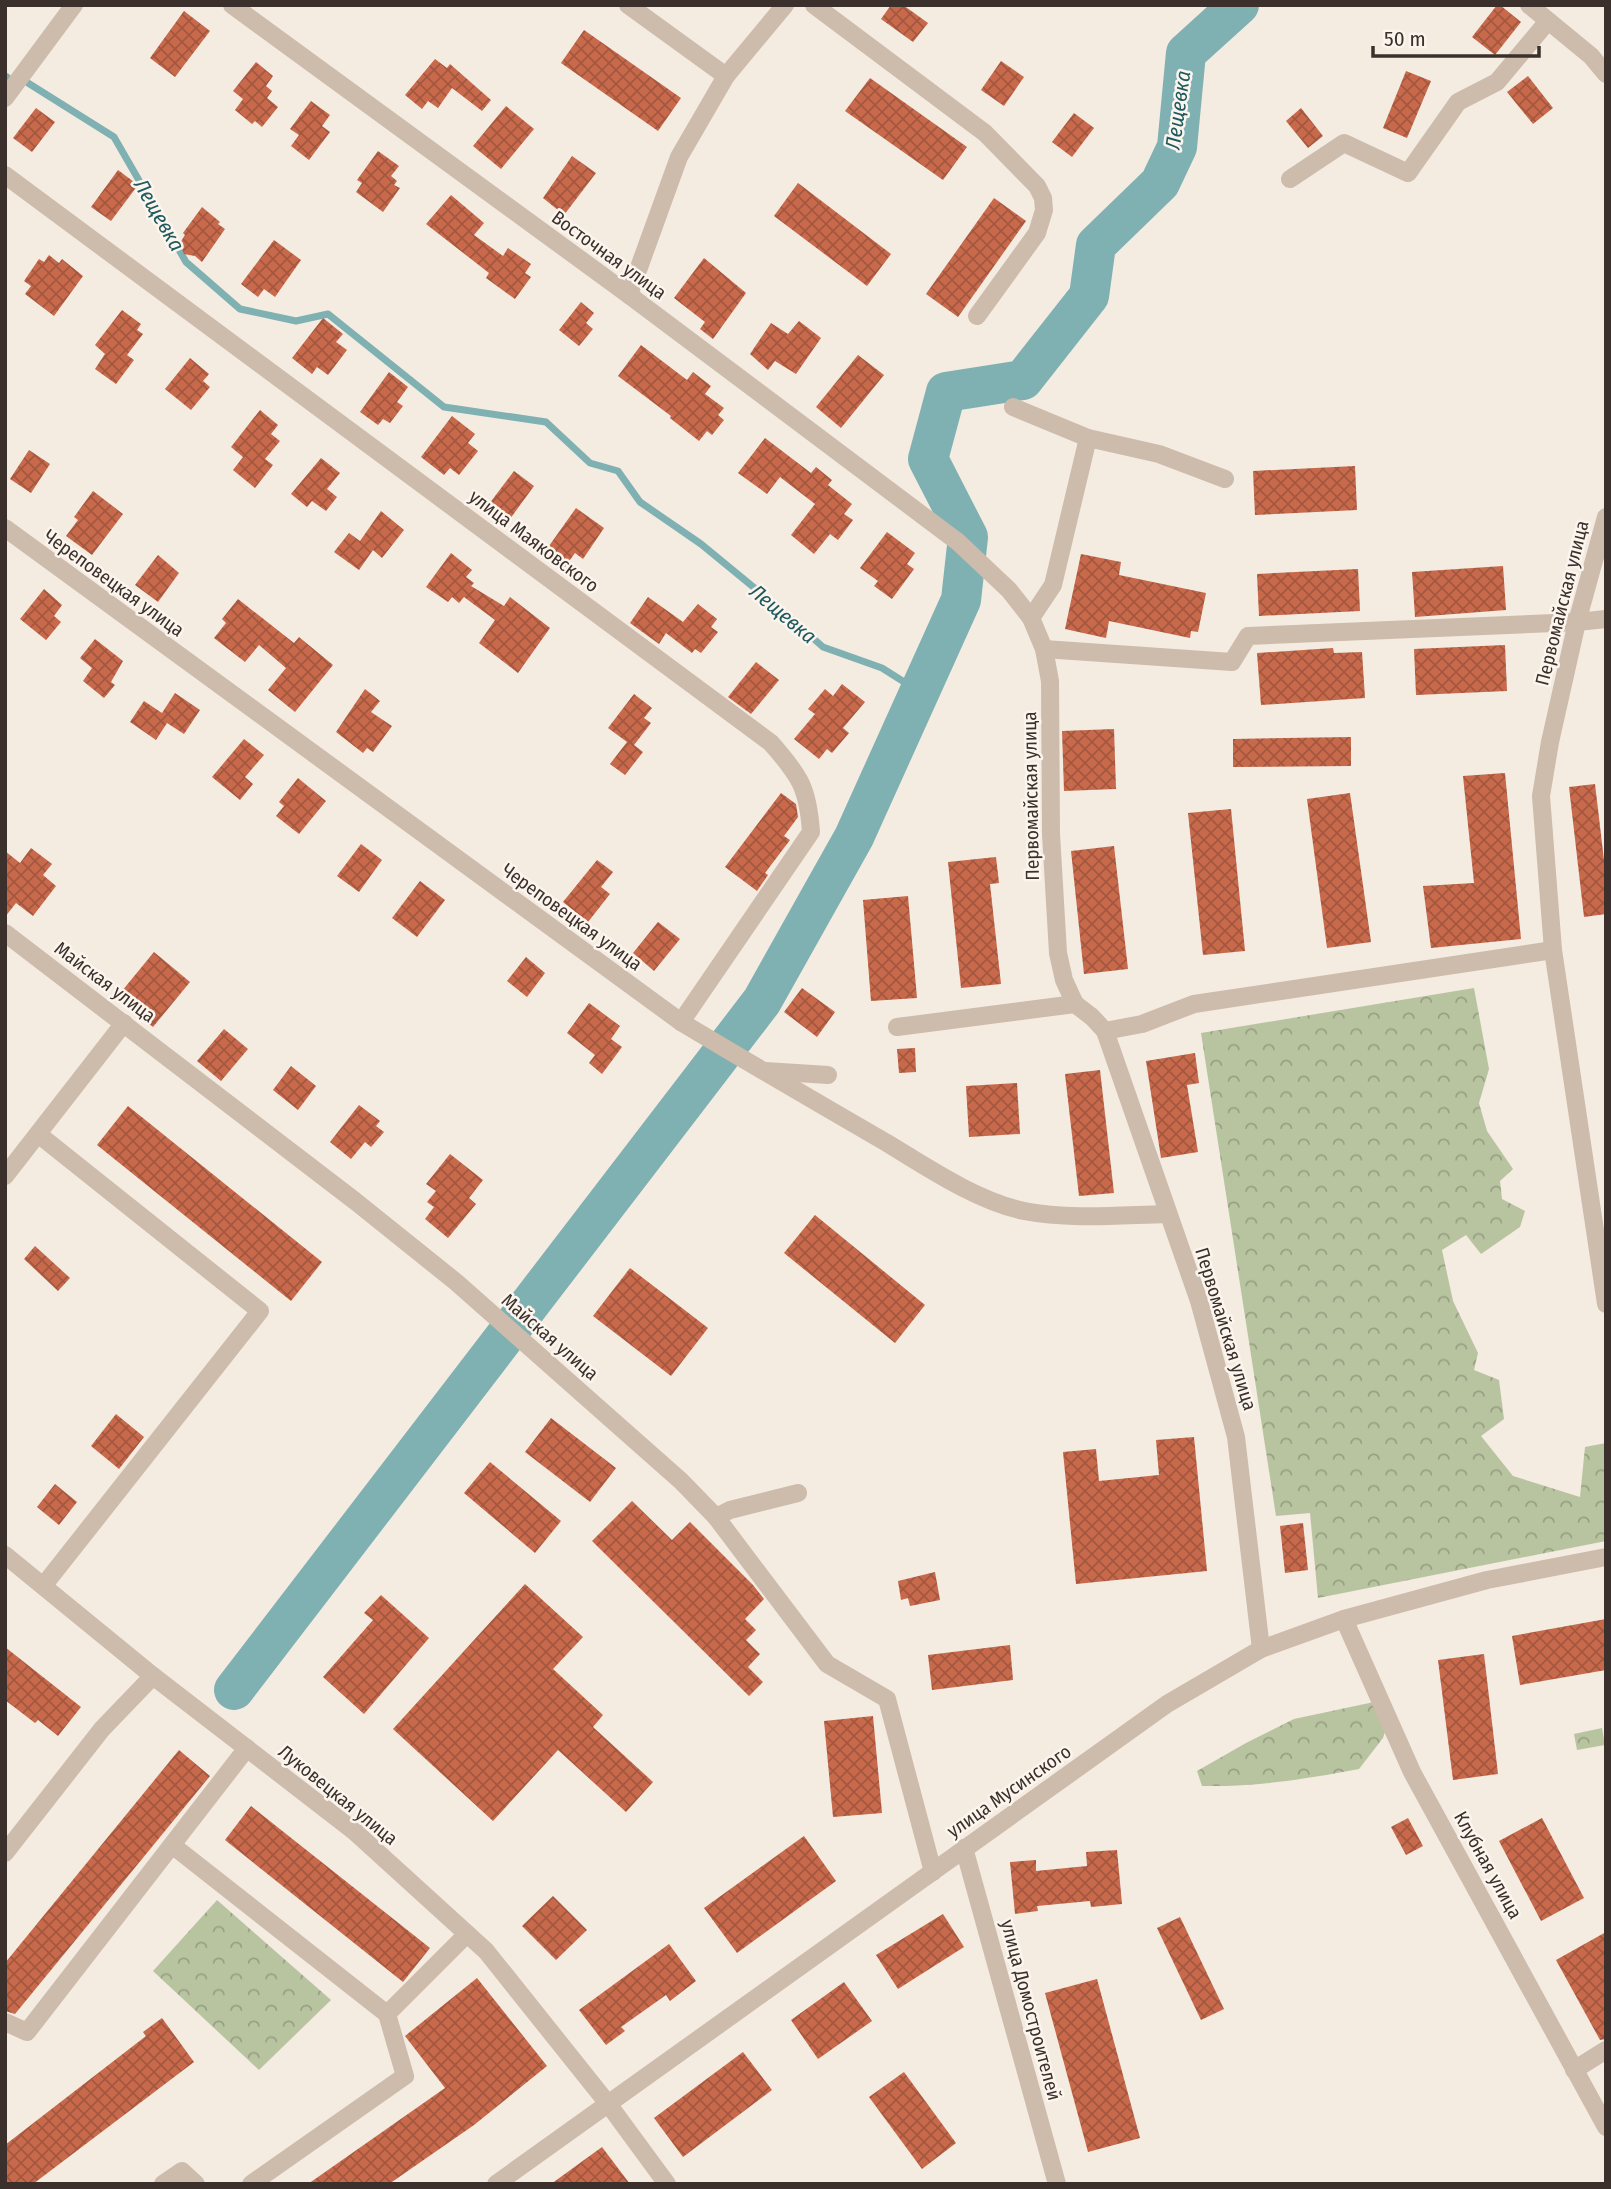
<svg xmlns="http://www.w3.org/2000/svg" width="1611" height="2189" font-family="'Fira Sans Condensed',sans-serif">
<style>
.forest{fill:url(#forest-crowns)}
.lines{fill:none;stroke-linecap:round;stroke-linejoin:round}
.stream{stroke:#7fb0b2;stroke-width:7}
.river{stroke:#7fb0b2;stroke-width:40}
.building{fill:url(#building-cross-hatch)}
.minor{stroke:#cdbbac;stroke-width:18}
.labels{text-anchor:middle;dominant-baseline:central;stroke-width:5;stroke-linejoin:round;paint-order:stroke}
.street-label{font-size:19px;fill:#3b302b;stroke:#fbf5ee}
.water-label{font-size:21px;font-style:italic;fill:#1f5a5e;stroke:#fbf5ee}
</style>
<defs>
<pattern id="forest-crowns" width="20" height="18" patternUnits="userSpaceOnUse" patternTransform="scale(1.75)"><rect width="20" height="18" fill="#b8c4a0"/><path d="M2 6a3 3 0 1 1 6 0M12 15a3 3 0 1 1 6 0" fill="none" stroke="#97a083"/></pattern>
<pattern id="building-cross-hatch" width="8" height="8" patternUnits="userSpaceOnUse" patternTransform="scale(1.75)"><rect width="8" height="8" fill="#c8694b"/><path d="M0 0l8 8M0 8l8-8" fill="none" stroke="#a4573f"/></pattern>
</defs>
<rect width="100%" height="100%" fill="#f4ebe1"/>
<g class="forest">
<path d="M1474 988 1489 1069 1479 1103 1487 1131 1513 1169 1500 1181 1502 1199 1525 1211 1520 1227 1481 1254 1466 1235 1442 1250 1453 1301 1478 1353 1474 1370 1499 1380 1504 1419 1481 1436 1513 1476 1580 1497 1585 1447 1606 1443V1541L1318 1598 1310 1513 1276 1516 1201 1033Z"/>
<path d="M1374 1702 1386 1729 1383 1738 1359 1769C1307 1779 1255 1787 1202 1786L1197 1771 1246 1743 1294 1719Z"/>
<path d="M1602 1728 1605 1745 1577 1750 1574 1734Z"/>
<path d="M217 1900 331 2000 259 2070 153 1971Z"/>
</g>
<g class="lines">
<g class="stream">
<path d="M5 76 7 77"/>
<path d="M28 83 114 137 186 262 240 309 296 321 328 314 444 407 546 422 590 463 618 471 640 502 701 544 780 609 823 647 882 668 920 692"/>
</g>
<path class="river" d="M234 1690 762 1001 854 837 961 600 968 537 928 459 946 392 1023 380 1089 296 1096 245 1160 183 1177 147 1186 53 1239 5"/>
</g>
<g class="building">
<path d="M891 5H903L928 23 913 42 881 19Z"/>
<path d="M1497 5H1500L1521 22 1495 55 1472 37Z"/>
<path d="M184 11 210 31 175 77 150 58Z"/>
<path d="M584 30 681 98 658 131 561 63Z"/>
<path d="M435 59 447 68 450 64 491 100 482 111 452 88 438 108 428 101 422 109 405 95Z"/>
<path d="M1001 61 1024 77 1004 106 981 90Z"/>
<path d="M256 62 273 76 266 86 272 91 267 98 278 107 262 127 255 121 252 124 235 110 243 99 233 91Z"/>
<path d="M1406 71 1431 81 1407 138 1383 128Z"/>
<path d="M1528 76 1553 108 1533 124 1507 92Z"/>
<path d="M870 78 967 147 943 180 845 111Z"/>
<path d="M311 101 330 115 322 126 330 132 309 160 291 146 299 135 290 129Z"/>
<path d="M506 106 534 129 501 169 473 146Z"/>
<path d="M36 108 55 122 32 152 13 138Z"/>
<path d="M1301 108 1323 136 1308 148 1286 121Z"/>
<path d="M1074 113 1094 128 1072 157 1052 142Z"/>
<path d="M378 151 399 166 391 176 397 181 394 185 400 188 383 212 356 192 362 183 357 180Z"/>
<path d="M572 156 596 173 564 215 543 198Z"/>
<path d="M118 170 138 185 111 221 91 207Z"/>
<path d="M798 183 891 254 867 286 774 216Z"/>
<path d="M451 195 484 223 474 235 503 256 508 248 531 264 525 273 531 277 515 299 486 278 489 273 426 224Z"/>
<path d="M994 198 1026 221 958 317 926 294Z"/>
<path d="M202 207 220 222 218 224 225 229 202 262 195 256 184 254 180 243 185 235 183 233Z"/>
<path d="M274 240 301 260 275 297 264 289 258 297 241 284Z"/>
<path d="M49 255 59 263 62 259 83 276 54 316 25 294 31 286 24 281 39 259 44 262Z"/>
<path d="M704 258 746 293 713 339 700 329 705 322 674 298Z"/>
<path d="M581 302 594 313 586 323 593 329 579 346 559 330Z"/>
<path d="M122 310 141 324 137 330 143 334 127 355 134 360 116 384 95 369 105 354 95 345Z"/>
<path d="M323 318 343 334 336 342 347 350 328 375 317 367 312 374 292 358Z"/>
<path d="M799 321 821 338 796 374 775 361 768 370 750 354 771 323 788 334Z"/>
<path d="M641 345 687 380 693 372 711 386 705 394 724 408 718 415 724 420 712 435 707 431 699 441 670 418 671 416 618 376Z"/>
<path d="M858 355 884 375 841 428 816 407Z"/>
<path d="M190 358 209 374 203 381 210 387 191 410 165 389Z"/>
<path d="M389 372 408 387 397 402 403 406 390 423 383 419 378 425 360 412Z"/>
<path d="M260 410 278 425 271 434 280 441 265 459 273 465 255 488 233 470 243 457 231 447Z"/>
<path d="M452 416 475 434 468 443 478 451 459 475 450 468 444 475 421 457Z"/>
<path d="M765 438 811 473 816 467 832 480 828 485 852 504 844 514 853 520 838 540 830 534 814 554 791 535 815 504 780 477 767 494 738 473Z"/>
<path d="M29 450 50 464 31 493 10 479Z"/>
<path d="M321 458 340 473 327 489 337 497 326 511 312 501 307 507 291 494Z"/>
<path d="M1355 466 1357 510 1255 515 1253 471Z"/>
<path d="M514 471 534 486 507 523 486 508Z"/>
<path d="M93 491 123 514 92 555 66 536 78 520 74 517Z"/>
<path d="M576 508 604 528 583 559 575 553 565 567 544 553Z"/>
<path d="M381 511 404 530 382 558 373 550 359 570 334 552 349 533 360 541Z"/>
<path d="M887 532 915 553 907 564 914 569 892 599 874 586 878 581 860 568Z"/>
<path d="M451 553 472 570 466 577 474 583 471 586 504 606 510 597 550 628 518 673 479 643 495 620 464 597 459 603 452 597 448 602 426 587Z"/>
<path d="M1081 554 1121 562 1119 575 1206 593 1198 632 1191 631 1190 638 1109 621 1106 638 1065 629Z"/>
<path d="M158 555 179 573 158 602 135 585Z"/>
<path d="M1503 566 1506 610 1415 617 1412 572Z"/>
<path d="M1358 569 1360 611 1259 616 1257 574Z"/>
<path d="M44 589 62 605 54 616 61 622 46 640 20 619Z"/>
<path d="M648 597 683 622 698 604 717 619 711 627 718 632 701 653 695 649 692 653 666 633 659 644 630 623Z"/>
<path d="M238 599 294 643 299 637 333 665 295 712 268 690 286 668 259 645 245 662 214 638 226 623 222 619Z"/>
<path d="M95 639 123 661 111 682 115 685 104 698 83 681 92 668 80 658Z"/>
<path d="M1505 645 1507 691 1416 695 1414 649Z"/>
<path d="M1333 648 1334 653 1362 652 1365 698 1261 705 1257 653Z"/>
<path d="M756 662 779 680 751 714 728 697Z"/>
<path d="M842 684 865 702 843 728 849 733 832 753 827 749 819 759 794 739 815 714 808 709 825 689 833 696Z"/>
<path d="M365 689 380 701 371 712 392 726 373 752 367 748 363 753 336 732Z"/>
<path d="M175 693 200 710 184 734 167 723 156 740 130 722 144 701 162 713Z"/>
<path d="M634 694 652 708 644 718 651 723 634 745 643 752 625 775 610 764 627 742 608 728Z"/>
<path d="M1114 729 1116 789 1064 791 1062 731Z"/>
<path d="M1351 737V766L1233 767V739Z"/>
<path d="M244 739 264 755 245 777 253 784 240 800 212 777Z"/>
<path d="M1505 773 1521 939 1431 948 1423 886 1474 883 1463 776Z"/>
<path d="M298 778 326 801 299 834 276 816 284 806 279 802Z"/>
<path d="M1595 784 1606 877V914L1584 917 1569 787Z"/>
<path d="M781 793 796 804 798 817 784 836 790 840 765 873 768 875 757 891 725 867Z"/>
<path d="M1350 793 1371 942 1327 948 1307 799Z"/>
<path d="M1231 809 1245 951 1203 955 1188 813Z"/>
<path d="M361 844 382 860 359 892 337 876Z"/>
<path d="M1114 846 1128 969 1084 974 1071 851Z"/>
<path d="M31 848 52 864 43 875 56 886 33 916 16 903 5 917V851L20 863Z"/>
<path d="M996 857 999 883 990 884 1001 984 961 988 948 862Z"/>
<path d="M597 860 613 872 601 887 610 894 588 922 563 902Z"/>
<path d="M420 881 445 900 417 937 392 918Z"/>
<path d="M908 896 917 998 871 1001 863 900Z"/>
<path d="M658 922 680 939 654 971 633 953Z"/>
<path d="M154 952 190 982 153 1027 117 997Z"/>
<path d="M526 957 545 973 527 997 507 981Z"/>
<path d="M802 988 835 1012 817 1037 784 1012Z"/>
<path d="M589 1003 620 1026 611 1039 622 1047 602 1074 589 1063 595 1055 567 1033Z"/>
<path d="M224 1029 248 1049 221 1081 197 1061Z"/>
<path d="M915 1048 916 1072 899 1073 897 1049Z"/>
<path d="M1195 1053 1199 1083 1187 1085 1198 1152 1161 1158 1146 1061Z"/>
<path d="M291 1066 316 1086 298 1110 273 1090Z"/>
<path d="M1100 1070 1114 1193 1079 1196 1065 1074Z"/>
<path d="M1017 1083 1020 1134 969 1137 966 1086Z"/>
<path d="M359 1105 380 1121 376 1126 384 1132 371 1147 365 1142 351 1159 330 1142Z"/>
<path d="M128 1106 322 1262 291 1301 97 1145Z"/>
<path d="M450 1154 483 1180 469 1198 476 1204 448 1238 425 1219 434 1207 427 1202 436 1191 426 1184Z"/>
<path d="M815 1215 925 1305 895 1343 784 1253Z"/>
<path d="M35 1246 70 1278 58 1291 24 1259Z"/>
<path d="M630 1268 708 1328 671 1376 593 1316Z"/>
<path d="M116 1414 144 1437 119 1469 91 1446Z"/>
<path d="M551 1418 616 1468 590 1502 525 1452Z"/>
<path d="M1194 1437 1207 1571 1076 1584 1063 1452 1096 1449 1099 1481 1159 1475 1156 1440Z"/>
<path d="M490 1462 561 1521 535 1553 464 1493Z"/>
<path d="M55 1484 77 1502 59 1525 37 1507Z"/>
<path d="M632 1501 672 1540 690 1522 753 1585 764 1599 745 1619 756 1630 746 1640 760 1654 748 1667 763 1682 749 1696 592 1541Z"/>
<path d="M1303 1523 1308 1570 1285 1573 1280 1526Z"/>
<path d="M935 1572 940 1600 910 1606 908 1598 901 1600 898 1581Z"/>
<path d="M525 1584 583 1637 553 1669 603 1715 593 1727 653 1782 626 1812 558 1750 493 1821 393 1729Z"/>
<path d="M381 1595 429 1638 364 1714 323 1677 373 1620 364 1613Z"/>
<path d="M1606 1619V1670L1520 1685 1512 1636Z"/>
<path d="M1010 1645 1013 1680 932 1690 928 1655Z"/>
<path d="M5 1647 81 1707 58 1736 38 1720 35 1723 5 1700Z"/>
<path d="M1484 1654 1498 1774 1453 1780 1438 1660Z"/>
<path d="M873 1716 882 1813 833 1817 824 1721Z"/>
<path d="M179 1750 210 1776 15 2014 5 2011V1963Z"/>
<path d="M251 1806 430 1948 403 1982 225 1840Z"/>
<path d="M1408 1818 1423 1846 1406 1855 1391 1827Z"/>
<path d="M1542 1818 1584 1898 1541 1921 1499 1841Z"/>
<path d="M804 1836 836 1881 737 1953 704 1908Z"/>
<path d="M1117 1850 1122 1904 1091 1907 1090 1901 1037 1906 1038 1911 1015 1914 1010 1862 1036 1860V1871L1087 1866 1086 1852Z"/>
<path d="M553 1896 587 1930 556 1960 522 1926Z"/>
<path d="M943 1914 964 1947 898 1989 876 1955Z"/>
<path d="M1180 1917 1224 2009 1201 2020 1157 1928Z"/>
<path d="M1606 1932V2039L1600 2040 1556 1960Z"/>
<path d="M669 1944 696 1981 670 2001 666 1995 621 2027 625 2031 606 2045 579 2010Z"/>
<path d="M477 1978 547 2066 474 2125 389 2184H308L445 2088 405 2036Z"/>
<path d="M1097 1979 1140 2138 1088 2152 1045 1993Z"/>
<path d="M844 1982 872 2021 818 2059 791 2020Z"/>
<path d="M162 2018 194 2062 33 2184H5V2145L146 2036 143 2032Z"/>
<path d="M743 2052 772 2090 683 2157 654 2118Z"/>
<path d="M904 2072 956 2143 922 2169 869 2097Z"/>
<path d="M602 2147 630 2184H551Z"/>
</g>
<g class="lines">
<g class="minor">
<path d="M232 5 629 295 958 542 1009 590 1031 618 1044 649 1050 681 1051 834 1058 953 1064 980 1075 1004 1092 1017 1105 1031 1199 1301 1236 1437 1261 1649"/>
<path d="M628 5 726 76"/>
<path d="M814 5 985 133 1037 186 1043 198 1044 210 1037 233 977 316"/>
<path d="M1529 5 1591 56 1606 74"/>
<path d="M5 98 74 5"/>
<path d="M5 175 771 743C800 776 808 788 811 832L681 1022"/>
<path d="M1290 179 1344 143 1408 173 1458 102 1497 82 1548 21"/>
<path d="M629 295 679 157 726 76 785 5"/>
<path d="M1013 407 1088 438"/>
<path d="M1606 517 1577 622 1550 742 1541 796 1553 950 1606 1304"/>
<path d="M5 528 681 1022C749 1063 818 1103 887 1143 928 1168 977 1201 1024 1211 1070 1220 1121 1215 1167 1214"/>
<path d="M1031 618 1053 585 1088 438 1159 454 1225 479"/>
<path d="M1044 649 1232 662 1248 636 1577 622 1606 619"/>
<path d="M5 933 355 1201 456 1282 681 1481 716 1517 827 1664 887 1699 933 1872"/>
<path d="M897 1027 1075 1004"/>
<path d="M1105 1031 1142 1024 1194 1004 1553 950"/>
<path d="M765 1071 828 1075"/>
<path d="M38 1134 260 1311 44 1585"/>
<path d="M5 1176 124 1023"/>
<path d="M716 1517 730 1510 798 1493"/>
<path d="M5 1555 153 1676 354 1831 486 1951 609 2105 667 2184"/>
<path d="M1344 1619 1412 1772 1606 2127"/>
<path d="M172 1845 387 2014 467 1934"/>
<path d="M964 1848 1057 2184"/>
<path d="M5 1853 102 1729 153 1676"/>
<path d="M5 2022 27 2032 247 1748"/>
<path d="M1574 2070 1606 2050"/>
<path d="M163 2184 182 2171 196 2184"/>
<path d="M251 2184 405 2076 387 2014"/>
<path d="M496 2184 1167 1704 1261 1649 1344 1619 1487 1580 1606 1557"/>
</g>
</g>
<g class="labels">
<g class="street-label">
<text transform="translate(609 255) rotate(36)">Восточная улица</text>
<text transform="translate(534 541) rotate(37)">улица Маяковского</text>
<text transform="translate(114 583) rotate(36)">Череповецкая улица</text>
<text transform="translate(1562 603) rotate(-76)">Первомайская улица</text>
<text transform="translate(1031 796) rotate(-91)">Первомайская улица</text>
<text transform="translate(572 917) rotate(36)">Череповецкая улица</text>
<text transform="translate(105 982) rotate(37)">Майская улица</text>
<text transform="translate(1226 1329) rotate(73)">Первомайская улица</text>
<text transform="translate(550 1337) rotate(41)">Майская улица</text>
<text transform="translate(1009 1791) rotate(-35)">улица Мусинского</text>
<text transform="translate(338 1795) rotate(39)">Луковецкая улица</text>
<text transform="translate(1488 1865) rotate(61)">Клубная улица</text>
<text transform="translate(1031 2010) rotate(75)">улица Домостроителей</text>
</g>
<g class="water-label">
<text transform="translate(1178 110) rotate(-82)">Лещевка</text>
<text transform="translate(159 215) rotate(60)">Лещевка</text>
<text transform="translate(783 614) rotate(40)">Лещевка</text>
</g>
</g>
<rect width="1611" height="2189" fill="none" stroke="#3b302b" stroke-width="14"/>
<path d="M1373 46v10h166v-10" fill="none" stroke="#3b302b" stroke-width="3.5"/>
<text x="1384" y="46" font-size="21" fill="#3b302b" stroke="#fbf5ee" stroke-width="5" paint-order="stroke">50 m</text>
</svg>
